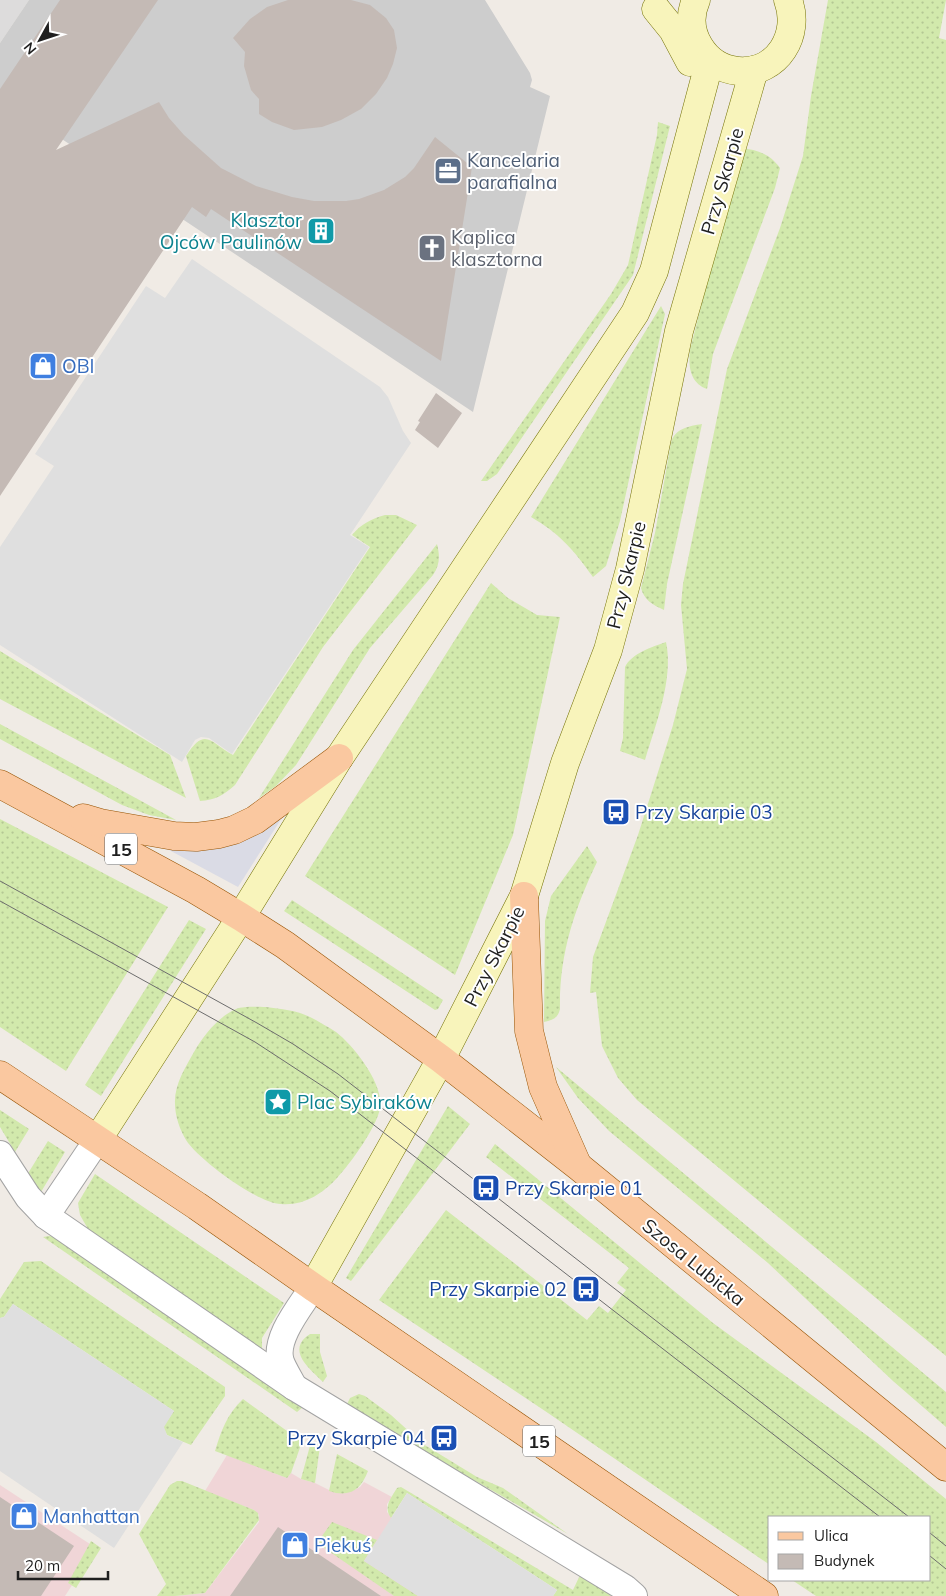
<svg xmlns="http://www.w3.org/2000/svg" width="946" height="1596" font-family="Mulish,sans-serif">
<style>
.residential{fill:#dddcdc}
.commercial{fill:#f0d5d7}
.religious{fill:#cdcdcd}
.grass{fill:url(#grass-dots)}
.parking{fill:#dfdfdf}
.plaza{fill:#dadbe5}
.building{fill:#c4bab5}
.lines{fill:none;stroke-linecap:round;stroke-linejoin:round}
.street-casing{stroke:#a3a3a3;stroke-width:28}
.secondary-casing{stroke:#757307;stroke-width:29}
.primary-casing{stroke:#975303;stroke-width:29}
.street{stroke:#fff;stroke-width:26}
.secondary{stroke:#f8f4bb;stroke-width:28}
.primary{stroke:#fac8a0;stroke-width:28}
.tram{stroke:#6d6d6d;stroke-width:1}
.labels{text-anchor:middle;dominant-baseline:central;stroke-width:4;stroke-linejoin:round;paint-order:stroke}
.shield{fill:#fff;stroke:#626262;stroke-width:1}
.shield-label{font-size:18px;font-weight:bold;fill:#1f1f1f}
.service-label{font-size:19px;fill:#4e5e75;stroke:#fff;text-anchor:start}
.street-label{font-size:19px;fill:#1f1f1f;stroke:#fff}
.culture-label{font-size:19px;fill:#0d838f;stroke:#fff;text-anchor:end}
.worship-label{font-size:19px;fill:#5b616d;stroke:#fff;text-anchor:start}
.shop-label{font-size:19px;fill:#366cbe;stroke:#fff;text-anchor:start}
.transit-label{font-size:19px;fill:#164399;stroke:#fff;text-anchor:start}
</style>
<defs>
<pattern id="grass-dots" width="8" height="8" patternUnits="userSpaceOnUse" patternTransform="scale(1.25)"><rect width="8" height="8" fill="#d2e9ac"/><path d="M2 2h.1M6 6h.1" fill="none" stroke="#b4c794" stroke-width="1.8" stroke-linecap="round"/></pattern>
</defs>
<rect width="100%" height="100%" fill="#f0ebe5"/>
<path class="residential" d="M0 0H29L0 43Z"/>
<g class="commercial">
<path d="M227 1455 287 1478 291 1473 301 1479 315 1483 333 1492 343 1493 352 1491 360 1487 364 1482 392 1497 387 1504V1512L391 1517 553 1596H175L205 1593 259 1522V1515L254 1510 205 1491Z"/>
<path d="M0 1485 96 1548 65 1596H0Z"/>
</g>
<path class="religious" d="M29 0H485L530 73 532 80 530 87 550 96 473 412 0 98V43Z"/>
<g class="grass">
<path d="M828 0H946L939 38 946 40V1356L637 1100 618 1078 602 1046 596 992 590 993 593 957 638 835 673 725 687 669 681 605 683 584 727 369 780 228 803 156 811 96Z"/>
<path d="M658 122 670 126 633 275 497 474 487 481H481L611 294 628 265 657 135Z"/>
<path d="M741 148C758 150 770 154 780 168L775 188 713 354 707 389C690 383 688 366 690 350L717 244 731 201Z"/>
<path d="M661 306 665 314 620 521 606 566 593 577C573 549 560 534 531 517Z"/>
<path d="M702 424 667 584 664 610C653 605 644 600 641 588L655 533 671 443C674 429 689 426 702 424Z"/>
<path d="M385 515H396L417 525 323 647 235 785C224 795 215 800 200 801L186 756C205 726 210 742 233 755L370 547 352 535C361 524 371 519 385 515Z"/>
<path d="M437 544C440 556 440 565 433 575L370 648 296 765 276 786 259 798 353 650Z"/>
<path d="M491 583 508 598 537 615 560 617 513 835 455 975 305 876Z"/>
<path d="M666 642C674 679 655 726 645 760L620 751 623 738 625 667C632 653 652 647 666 642Z"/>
<path d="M0 651 170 755 186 798 0 699Z"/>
<path d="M0 724 176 820 149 815 122 805 0 739Z"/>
<path d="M0 819 168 907 66 1071 0 1027Z"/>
<path d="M587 846 597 862C574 910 559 955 560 1009 558 1018 553 1020 544 1022L545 921 551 896Z"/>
<path d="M292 900 443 1000 438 1009 435 1010 284 911Z"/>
<path d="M189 920 206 929 101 1096 85 1085Z"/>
<path d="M266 1007C281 1009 296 1010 310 1017 318 1021 328 1027 336 1032 354 1046 384 1084 380 1108 377 1127 350 1164 337 1178 322 1194 304 1206 281 1204 257 1203 199 1160 186 1140 180 1130 175 1116 175 1104 174 1085 185 1068 194 1052 203 1036 218 1017 236 1009 244 1006 257 1007 266 1007Z"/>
<path d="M556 1067 946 1392V1427L893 1381 768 1263 609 1131 578 1098Z"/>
<path d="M448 1106 470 1124 351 1281 346 1278Z"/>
<path d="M0 1110 29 1129 15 1152 0 1127Z"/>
<path d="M48 1141 65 1152 41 1192 27 1175Z"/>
<path d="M495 1144 713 1323 876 1442 946 1499V1596H816L792 1580H930V1517H770V1565L548 1413 379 1300 446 1210 587 1320 599 1306 608 1313 626 1290 617 1283 629 1268 486 1157Z"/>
<path d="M95 1174 284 1303 262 1338V1351L88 1229 80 1215 78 1203Z"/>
<path d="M49 1236 55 1237 303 1407 297 1412 43 1237Z"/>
<path d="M41 1261 225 1387V1396L191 1445 167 1435 163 1427 174 1411 13 1304 4 1317 0 1318V1299L24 1262Z"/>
<path d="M310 1334H320V1352L327 1376 323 1382C310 1369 285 1350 310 1334Z"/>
<path d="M359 1394 365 1396 391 1415 423 1444 477 1477 503 1488 568 1534 427 1453 347 1404 350 1398Z"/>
<path d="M243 1399 302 1442 291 1473 287 1478 215 1451C221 1431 227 1414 243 1399Z"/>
<path d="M311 1442 320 1446 315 1483 301 1479Z"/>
<path d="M337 1454 368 1471C361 1490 349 1498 329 1491Z"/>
<path d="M177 1481H182L254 1510 258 1513 259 1520 205 1593 175 1596H157L166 1584 139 1534 170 1485Z"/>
<path d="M401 1487 573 1590 581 1573 607 1591 611 1596H553L557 1590 407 1493 391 1518C383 1507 391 1498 397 1488Z"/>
<path d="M332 1522 377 1540 364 1561 418 1596H394L317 1543Z"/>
<path d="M91 1541 101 1548 76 1588 68 1583Z"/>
</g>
<g class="parking">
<path d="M192 259 380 387 388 397 403 431 411 443 350 535 369 547 232 754 209 738 201 737 195 740 182 762 0 645V547L54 466 35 454 146 286 165 298Z"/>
<path d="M13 1304 174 1411 164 1427 167 1435 183 1442 114 1548 0 1471V1318L4 1317Z"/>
<path d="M407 1493 557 1590 553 1596H418L364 1561Z"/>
</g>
<path class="plaza" d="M292 802 238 887 156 843Z"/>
<g class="building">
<path d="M60 0H158L56 150 159 102 169 118 184 135 221 168 256 186 292 197 314 201H346L359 199 384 190 405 177 414 168 435 137 472 167 441 361 211 209 206 217 192 207 0 496V89Z"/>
<path d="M288 0H351L370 5 386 18 394 30 397 48 393 64 387 78 376 94 361 109 341 120 322 127 294 130 272 122 259 114V99L251 90 244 66 245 52 233 38 250 19 267 7Z"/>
<path d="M436 393 462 413 438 448 415 430 420 422 418 421Z"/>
<path d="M0 1497 74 1546 41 1596H0Z"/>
<path d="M278 1527 381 1596H230Z"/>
</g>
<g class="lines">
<defs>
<g id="street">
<path d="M0 1154 28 1197 46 1216 294 1387 625 1588 634 1596"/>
<path d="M46 1216 98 1139"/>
<path d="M294 1387C290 1379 284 1370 281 1362 273 1339 301 1306 313 1287"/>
</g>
<g id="secondary">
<path d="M696 0C682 31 704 68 738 71 778 74 801 34 788 0"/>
<path d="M656 9 673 30 690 62"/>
<path d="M98 1139 241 917 339 758 635 313 654 271 710 60"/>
<path d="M313 1287 441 1059 524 896 565 763 608 650 630 569 679 331 754 70"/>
</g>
<g id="primary">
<path d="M0 784 196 890 241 917 285 945 441 1059 578 1166 946 1467"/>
<path d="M83 818 100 823 174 836 196 837 219 834 234 830 255 820 339 758"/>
<path d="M524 896 529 1031 543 1087 576 1162"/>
<path d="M0 1075 197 1206 313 1287 764 1596"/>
</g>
</defs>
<use href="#street" class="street-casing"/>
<use href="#secondary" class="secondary-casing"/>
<use href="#primary" class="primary-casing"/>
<use href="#street" class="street"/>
<use href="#secondary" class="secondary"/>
<use href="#primary" class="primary"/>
<g class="tram">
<path d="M0 881 257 1023 293 1044 338 1074 909 1517"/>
<path d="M0 901 255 1042 330 1091 880 1517"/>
<path d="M930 1533 946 1546"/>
<path d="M930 1556 946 1569"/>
</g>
</g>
<defs>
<symbol id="office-square" viewBox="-11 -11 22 22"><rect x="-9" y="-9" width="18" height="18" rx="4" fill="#5c6f8a" stroke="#fff"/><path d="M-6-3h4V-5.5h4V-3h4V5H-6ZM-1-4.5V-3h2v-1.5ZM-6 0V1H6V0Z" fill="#fff"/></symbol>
<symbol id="building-square" viewBox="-11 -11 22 22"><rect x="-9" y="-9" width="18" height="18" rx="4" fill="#0f9aa8" stroke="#fff"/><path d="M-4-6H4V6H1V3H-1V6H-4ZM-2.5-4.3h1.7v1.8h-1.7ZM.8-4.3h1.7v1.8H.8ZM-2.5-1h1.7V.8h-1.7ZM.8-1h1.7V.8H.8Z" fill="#fff"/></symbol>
<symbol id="church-square" viewBox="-11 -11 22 22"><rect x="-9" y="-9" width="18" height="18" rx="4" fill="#6b7280" stroke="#fff"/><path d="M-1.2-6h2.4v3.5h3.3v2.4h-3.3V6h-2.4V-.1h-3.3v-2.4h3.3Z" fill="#fff"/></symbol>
<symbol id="shop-square" viewBox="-11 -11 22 22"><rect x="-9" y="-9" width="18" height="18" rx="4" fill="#3f7fe0" stroke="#fff"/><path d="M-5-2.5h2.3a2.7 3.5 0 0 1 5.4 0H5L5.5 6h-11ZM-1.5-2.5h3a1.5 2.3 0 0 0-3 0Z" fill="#fff"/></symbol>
<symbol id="bus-square" viewBox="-11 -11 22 22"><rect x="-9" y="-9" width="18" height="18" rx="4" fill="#1a4fb4" stroke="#fff"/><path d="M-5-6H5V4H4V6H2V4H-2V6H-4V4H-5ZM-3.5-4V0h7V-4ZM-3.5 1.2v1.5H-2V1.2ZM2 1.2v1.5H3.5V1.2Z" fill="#fff"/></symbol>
<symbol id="sight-square" viewBox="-11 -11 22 22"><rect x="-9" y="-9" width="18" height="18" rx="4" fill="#0f9aa8" stroke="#fff"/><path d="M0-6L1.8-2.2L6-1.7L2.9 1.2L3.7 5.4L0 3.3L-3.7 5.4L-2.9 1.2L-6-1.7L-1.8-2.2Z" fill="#fff"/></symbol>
</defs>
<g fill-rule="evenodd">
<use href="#office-square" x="432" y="155" width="32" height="32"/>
<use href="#building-square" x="305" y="215" width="32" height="32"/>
<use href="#church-square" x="416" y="232" width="32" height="32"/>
<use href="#shop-square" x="27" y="350" width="32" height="32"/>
<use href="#bus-square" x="600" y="796" width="32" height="32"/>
<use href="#sight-square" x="262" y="1086" width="32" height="32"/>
<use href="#bus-square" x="470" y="1172" width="32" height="32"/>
<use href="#bus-square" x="570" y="1273" width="32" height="32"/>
<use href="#bus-square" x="428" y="1422" width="32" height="32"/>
<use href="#shop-square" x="8" y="1500" width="32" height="32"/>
<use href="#shop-square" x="279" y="1529" width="32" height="32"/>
</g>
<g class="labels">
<g class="shield">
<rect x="105" y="833.5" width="32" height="31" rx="4"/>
<rect x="523" y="1425.5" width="32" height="31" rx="4"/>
</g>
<g class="shield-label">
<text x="121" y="849">15</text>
<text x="539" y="1441">15</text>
</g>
<g class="service-label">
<text x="467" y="160">Kancelaria<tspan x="467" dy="22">parafialna</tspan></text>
</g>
<g class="street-label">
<text transform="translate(722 181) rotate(-74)">Przy Skarpie</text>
<text transform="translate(626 575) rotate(-76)">Przy Skarpie</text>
<text transform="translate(494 956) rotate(-63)">Przy Skarpie</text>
<text transform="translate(694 1262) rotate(39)">Szosa Lubicka</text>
</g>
<g class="culture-label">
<text x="302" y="220">Klasztor<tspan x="302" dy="22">Ojców Paulinów</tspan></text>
<text x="297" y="1102" text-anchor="start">Plac Sybiraków</text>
</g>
<g class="worship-label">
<text x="451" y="237">Kaplica<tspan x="451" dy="22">klasztorna</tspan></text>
</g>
<g class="shop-label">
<text x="62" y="366">OBI</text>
<text x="43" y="1516">Manhattan</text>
<text x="314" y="1545">Piekuś</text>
</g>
<g class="transit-label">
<text x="635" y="812">Przy Skarpie 03</text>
<text x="505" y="1188">Przy Skarpie 01</text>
<text x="567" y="1289" text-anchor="end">Przy Skarpie 02</text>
<text x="425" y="1438" text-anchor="end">Przy Skarpie 04</text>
</g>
</g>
<rect x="768" y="1516" width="162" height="65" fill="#ffffff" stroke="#a5a5a5"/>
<rect x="778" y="1532" width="25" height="8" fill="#fac8a0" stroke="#a5a5a5"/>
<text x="814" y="1541" font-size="15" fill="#1f1f1f">Ulica</text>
<rect x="778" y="1554" width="25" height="15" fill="#c4bab5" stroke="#a5a5a5"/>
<text x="814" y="1566" font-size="15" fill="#1f1f1f">Budynek</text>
<g transform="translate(40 40) rotate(230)" stroke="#ffffff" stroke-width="4" paint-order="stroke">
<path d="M0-4L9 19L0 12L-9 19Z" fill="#1f1f1f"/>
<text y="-8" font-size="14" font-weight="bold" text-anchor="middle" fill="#1f1f1f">N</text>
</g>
<path d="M18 1571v8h90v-8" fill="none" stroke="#1f1f1f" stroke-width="2.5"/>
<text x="25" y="1571" font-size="15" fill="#1f1f1f" stroke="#ffffff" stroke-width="4" paint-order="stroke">20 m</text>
</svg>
